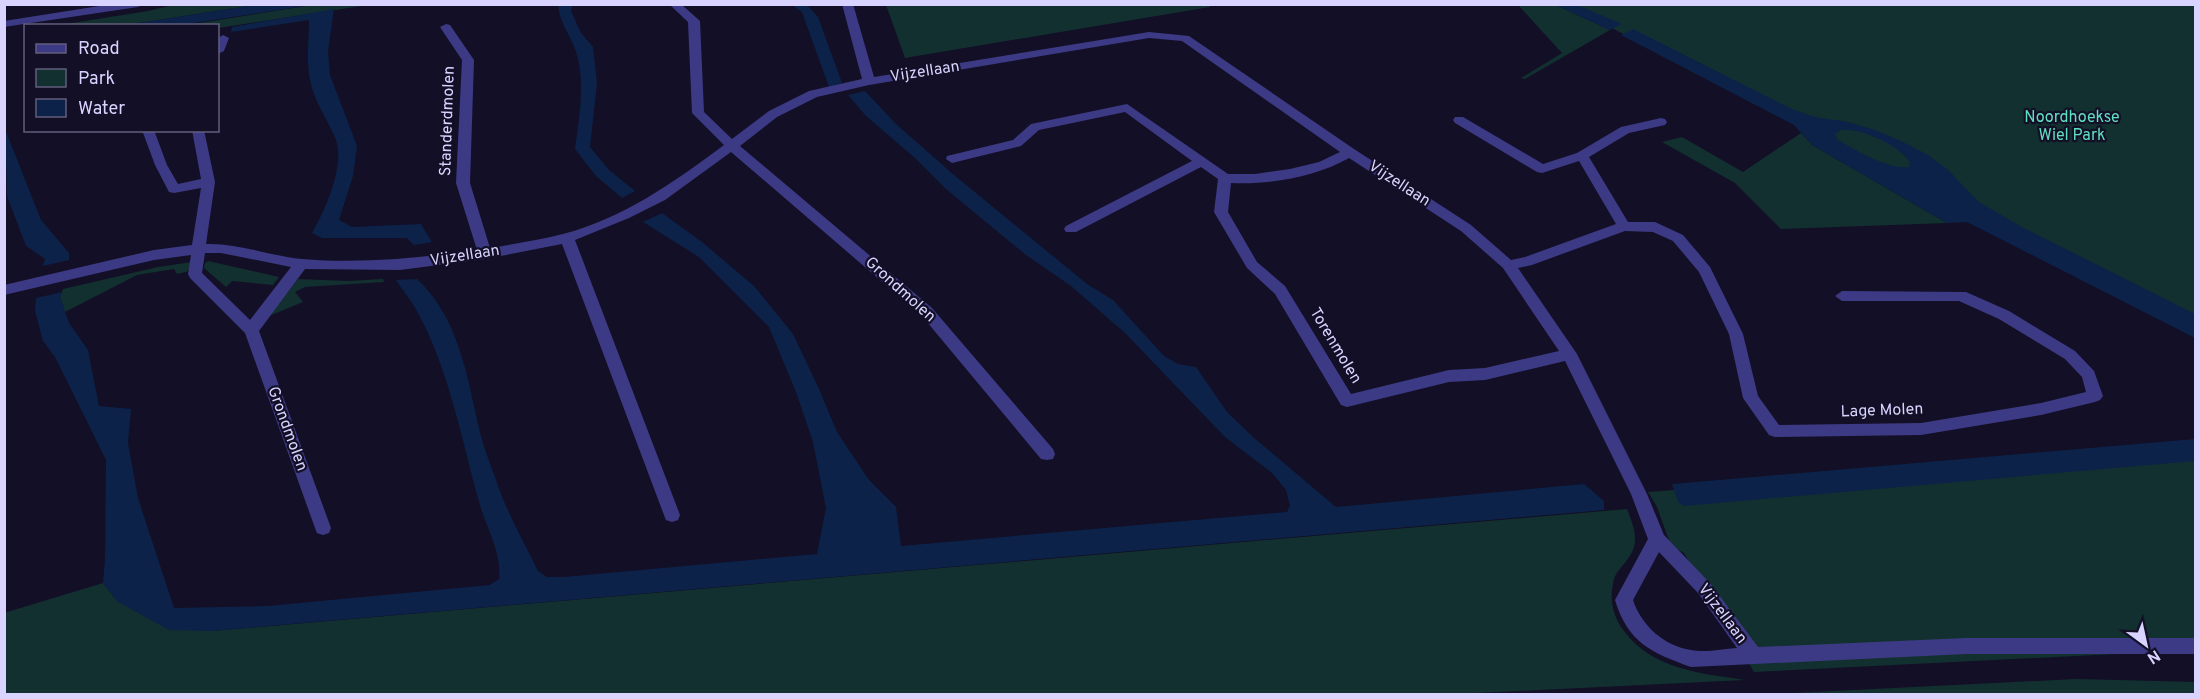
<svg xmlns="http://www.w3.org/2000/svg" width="2200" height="699" font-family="Overpass,sans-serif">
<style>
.green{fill:#12302f}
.water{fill:#0c2248;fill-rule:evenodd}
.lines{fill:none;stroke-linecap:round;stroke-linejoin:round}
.minor{fill:#3d3a85;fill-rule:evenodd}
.tertiary{fill:#3d3a85;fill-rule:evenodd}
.labels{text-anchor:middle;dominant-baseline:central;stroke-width:4.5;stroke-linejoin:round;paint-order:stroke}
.street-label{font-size:16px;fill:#d9d4ff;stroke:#130f26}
.park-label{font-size:16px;fill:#5fe0c0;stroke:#130f26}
</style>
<rect width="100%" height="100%" fill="#130f26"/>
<g class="green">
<path d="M173 5H255L126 25 53 26 148 11Z"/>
<path d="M312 5H368L218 28V26H180Z"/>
<path d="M1209 5 1210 7 905 58 886 5Z"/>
<path d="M1518 5H1556L1610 30 1525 79 1521 78 1562 53Z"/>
<path d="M1568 5H2195V328L1896 177Z"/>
<path d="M1801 133 1812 145 1947 223 1781 229 1735 183 1662 142 1682 137 1743 172Z"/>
<path d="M208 261 279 277 273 285 232 281 226 287 204 268 205 263Z"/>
<path d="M192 262 193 266 186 272 177 274 174 269 137 275 65 312 60 297 63 289 158 267Z"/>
<path d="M298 279 348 281 383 279 384 282 305 287 295 292 303 302 269 316Z"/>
<path d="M2195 446V650L1754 672 1684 553 1671 546 1657 507 1648 492 1977 467Z"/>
<path d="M1627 509C1634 528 1641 542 1627 560 1623 566 1616 572 1614 579 1609 599 1612 615 1624 631 1653 670 1701 673 1745 680L1455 694H5L4 613 103 583 118 602 212 631Z"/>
<path d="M2076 679 2195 682V694H1773Z"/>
</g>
<g class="water">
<path d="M255 5H312L180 25H126Z"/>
<path d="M558 5H573L571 11 581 33 593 47 597 83 590 147 609 170 635 191 622 198 596 176 575 149C579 119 586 82 576 52 571 36 559 22 558 5Z"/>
<path d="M792 5H807L818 17 842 83 829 87 802 12Z"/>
<path d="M1556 5H1577L1622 24 1610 30Z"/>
<path d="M334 9 328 51 330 75 357 146 353 176 339 220 352 227 421 224 432 242 414 245 407 238H322L312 233C325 211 345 166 336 140 328 120 314 102 310 80 306 61 309 39 309 20L231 32 232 27Z"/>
<path d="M1633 29 1792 109 1815 117 1848 122 1875 130 1901 141 1928 155 1947 169 1979 202 2020 226 2195 314V338L1967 222 1947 223 1812 145 1794 125 1621 35ZM1841 130C1862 128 1898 145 1910 162L1909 167C1889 170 1854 150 1837 139L1835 134Z"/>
<path d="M865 91 896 124 954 175 1087 284 1113 300 1164 356 1178 364 1196 367 1227 412 1253 437 1336 507 1584 484 1604 501V510L212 631 169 630 118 602 103 583 105 559 106 460 55 357 43 341 35 311 36 298 62 292 60 297 69 323 88 350 99 406 131 409 128 443 138 498 174 608 267 606 490 585 499 579C502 553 487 530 480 505 461 439 449 366 414 306 409 297 401 289 396 280L417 279C459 318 467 376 479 428 483 446 490 463 496 480 506 511 524 542 538 571L547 577H564L817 554 826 508 813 442 796 392 769 327 699 257 643 222 662 213 702 242 754 286 793 334 819 389 837 432 869 480 896 507 901 546 1287 512 1290 506 1286 490 1272 473 1225 437 1125 333 1071 286 1026 255 946 189 915 158 866 116 848 95Z"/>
<path d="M5 129 41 220 69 253V260L43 266 45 259 26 246 7 196Z"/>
<path d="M2195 439V461L1684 506 1678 502 1672 484Z"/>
</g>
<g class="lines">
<g class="minor">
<path d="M669 4H681L700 21 704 112 732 139 769 111 809 91 862 79 842 4H853L874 77 1149 32 1189 36 1354 149 1471 225 1511 260 1525 257 1616 224 1579 161 1542 173 1537 172 1455 123 1453 120 1455 117H1463L1543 164 1577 153 1621 127 1661 118 1665 119 1667 122 1665 125 1629 133 1589 157 1628 222H1655L1683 235 1710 267 1743 334 1758 396 1779 425 1921 423 2041 403 2086 392 2082 377 2065 359 1999 319 1959 301H1842L1835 296 1842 291 1966 292 2009 311 2075 351 2094 371 2103 396 2100 400 2095 402 2041 415 1921 435 1775 437 1769 435 1743 398 1729 334 1699 272 1673 241 1653 232 1625 231 1532 265 1518 268 1577 354 1647 494 1664 535 1710 583 1758 647 1966 638H2196V654H1966L1691 667C1652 653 1628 643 1615 600L1648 539 1631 494 1565 361 1485 380 1449 382 1347 407 1341 405 1275 294 1247 268 1214 212 1218 179 1201 167 1076 232H1066L1064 229 1066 226 1192 161 1125 112 1039 130 1021 146 952 163 946 159 947 156 1013 140 1031 124 1127 104 1228 174H1255L1290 169 1319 162 1340 152 1182 41 1149 38 869 85 817 97 777 117 740 146 932 308 1053 449 1055 454 1053 459 1047 460 1041 459 922 316 731 152 665 200 629 218 575 240 680 515 678 520 672 522 666 520 664 515 562 244 485 259 400 270 305 269 259 331 331 528 329 533 323 535 317 533 315 528 245 333 190 278 188 274 191 255 154 260 4 295V285L154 250 192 245 201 188 174 193 169 192 155 165 142 130H154L167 165 178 184 201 179 192 130H204L215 182 206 244C239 243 270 256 302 259 360 264 419 258 477 250L456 183 462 60 440 27 446 24 450 25 474 60 470 183 490 248C514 244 539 240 563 234 622 219 676 181 724 145L692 113 688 22ZM1349 158 1461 231 1503 268 1559 351 1485 368 1449 370 1351 394 1285 286 1257 262 1228 212 1231 183C1269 185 1316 177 1349 158ZM205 253H221L291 267 250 320 202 273ZM1659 552 1698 593 1737 648C1723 649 1705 653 1691 650 1664 646 1641 625 1633 600Z"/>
<path d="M223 35 229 38 224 51 218 54V38Z"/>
</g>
<path class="tertiary" d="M112 4H143L138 7 4 27V21Z"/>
</g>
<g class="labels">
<g class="street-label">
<text transform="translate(925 72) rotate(-9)">Vijzellaan</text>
<text transform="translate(448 121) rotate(-88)">Standerdmolen</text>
<text transform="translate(1399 184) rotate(33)">Vijzellaan</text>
<text transform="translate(465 256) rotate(-9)">Vijzellaan</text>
<text transform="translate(900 290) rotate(42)">Grondmolen</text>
<text transform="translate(1335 346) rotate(59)">Torenmolen</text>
<text transform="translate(1882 411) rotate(-2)">Lage Molen</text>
<text transform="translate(287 429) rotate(70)">Grondmolen</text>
<text transform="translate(1722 614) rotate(53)">Vijzellaan</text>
</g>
<g class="park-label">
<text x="2072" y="118">Noordhoekse<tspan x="2072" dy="18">Wiel Park</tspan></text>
</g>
</g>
<rect width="2200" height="699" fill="none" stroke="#d9d4ff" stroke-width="12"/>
<rect x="24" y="24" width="195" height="108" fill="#130f26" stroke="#625e7d" stroke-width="1.5"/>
<rect x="36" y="44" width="30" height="9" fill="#3d3a85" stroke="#625e7d" stroke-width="1.5"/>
<text x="78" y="54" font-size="18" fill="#d9d4ff">Road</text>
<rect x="36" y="69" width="30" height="18" fill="#12302f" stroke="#625e7d" stroke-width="1.5"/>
<text x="78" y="84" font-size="18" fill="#d9d4ff">Park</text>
<rect x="36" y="99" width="30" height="18" fill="#0c2248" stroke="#625e7d" stroke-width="1.5"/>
<text x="78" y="114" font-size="18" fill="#d9d4ff">Water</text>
<g transform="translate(2146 645) rotate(147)" stroke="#130f26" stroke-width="4.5" paint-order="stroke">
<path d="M0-4.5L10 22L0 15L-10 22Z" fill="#d9d4ff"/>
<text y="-9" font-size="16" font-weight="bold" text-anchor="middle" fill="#d9d4ff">N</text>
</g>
</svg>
